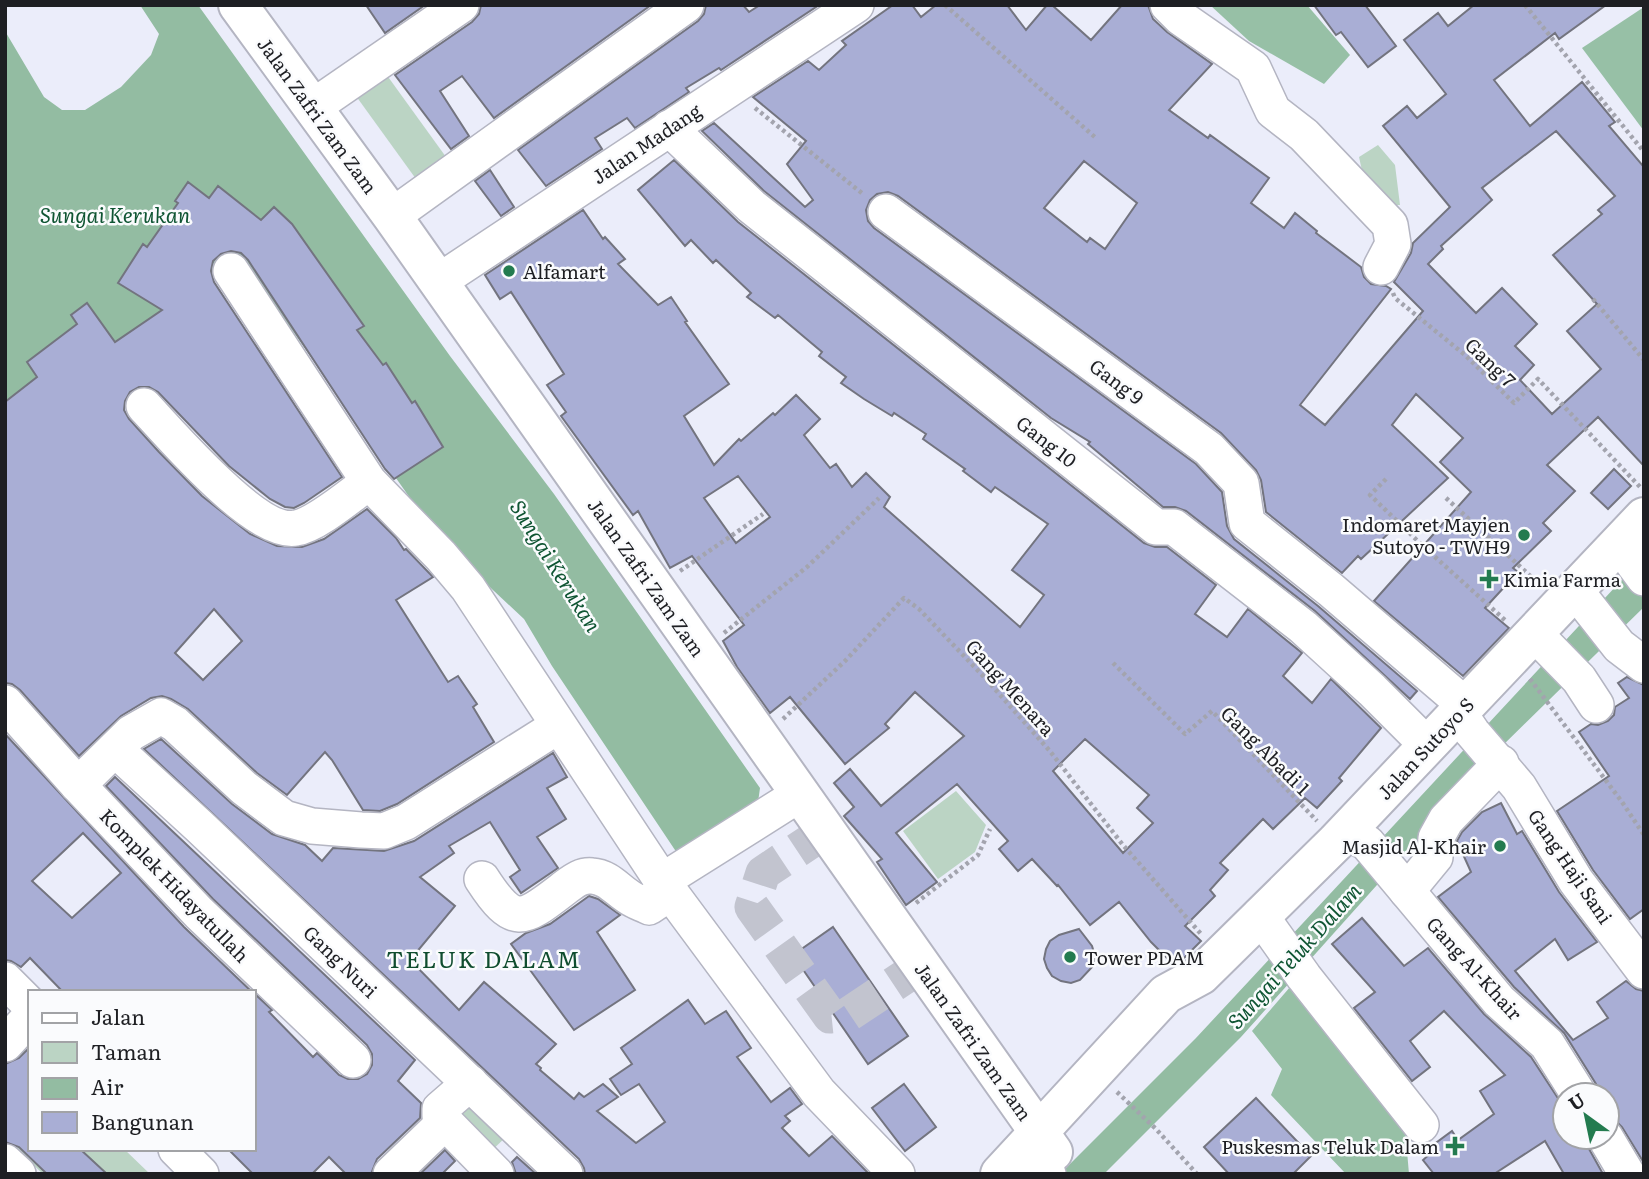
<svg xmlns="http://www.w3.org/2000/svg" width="1649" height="1179" font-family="Literata,serif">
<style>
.green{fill:#bbd4c4}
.forest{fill:#97c0a6}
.water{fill:#93bca2}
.building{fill:#a9aed5;stroke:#73747f;stroke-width:2;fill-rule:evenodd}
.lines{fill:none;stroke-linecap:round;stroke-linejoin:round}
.minor-tunnel{stroke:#c2c4cf;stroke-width:35;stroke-dasharray:35 18;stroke-linecap:butt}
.minor-casing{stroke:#b4b5c2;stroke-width:38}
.major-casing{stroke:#b4b5c2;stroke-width:42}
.highway-casing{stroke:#b4b5c2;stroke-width:42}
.path{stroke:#a3a4ae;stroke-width:4.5;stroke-dasharray:3.5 3.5;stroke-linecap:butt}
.minor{stroke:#fff;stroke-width:35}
.major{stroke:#fff;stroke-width:38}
.highway{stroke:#fff;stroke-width:38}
.poi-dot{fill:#237b4f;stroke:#fafbfd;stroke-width:2.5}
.labels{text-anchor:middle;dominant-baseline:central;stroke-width:5;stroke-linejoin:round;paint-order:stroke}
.street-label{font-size:19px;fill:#1e1f23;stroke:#fafbfd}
.poi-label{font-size:19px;fill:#1e1f23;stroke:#fafbfd;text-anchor:start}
.water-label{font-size:21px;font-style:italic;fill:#0f5533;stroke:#fafbfd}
.quarter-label{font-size:23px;letter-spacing:2px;fill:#104d2f;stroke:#fafbfd}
</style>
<rect width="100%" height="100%" fill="#ebedfa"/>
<g class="green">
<path d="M386 74 446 157 416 179 356 96Z"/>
<path d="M1378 145 1395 165 1400 205H1374L1365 184 1359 157Z"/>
<path d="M956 791 986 825 975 852 938 879 903 831Z"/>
<path d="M5 1031 30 1056V1149H124L150 1174H43L5 1138Z"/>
<path d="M470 1089 511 1132 484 1158 443 1115Z"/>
</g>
<g class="forest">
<path d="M1210 5H1307L1350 55 1324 84 1249 41Z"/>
<path d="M1644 7V131L1582 48Z"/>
<path d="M1297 979 1405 1128 1409 1174H1346L1271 1095 1282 1069 1252 1031Z"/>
</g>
<g class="water">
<path d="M140 5H198L450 356 554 494 760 788 758 802 677 853 552 666 524 619 478 576 410 498 280 313 235 254 155 319 5 427V31L44 97 62 110H85L121 87 151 55 159 34Z"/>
<path d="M1644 556V607L1496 752 1241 1037 1104 1174H1060L1196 1038Z"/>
</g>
<g class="building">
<path d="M366 5H425L385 33Z"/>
<path d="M481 5H651L494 118 462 76 440 91 469 136 451 149 395 75 472 22 479 14Z"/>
<path d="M706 5H743L749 12 760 5H819L721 70 719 68 686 88 689 92 635 128 627 118 595 138 602 149 546 186 518 150 698 21 704 14Z"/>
<path d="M893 5H912L921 17 936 5H1007L1026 30 1047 5H1052L1091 40 1122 5H1148L1153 19 1167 32 1212 64 1169 110 1208 138 1210 135 1269 178 1251 203 1284 228 1295 213 1317 231 1316 233 1361 267 1364 277 1371 284 1386 286 1391 289 1300 405 1325 425 1423 311 1394 282 1411 253 1413 243 1450 207 1383 126 1407 106 1417 118 1446 94 1404 40 1438 13 1448 26 1474 5H1606L1559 39 1555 33 1494 80 1530 126 1582 82 1615 122 1609 126 1644 167V466L1598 417 1547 465 1575 491 1543 523 1551 531 1513 568 1518 572 1485 608 1509 628 1463 676 1374 601 1471 492 1440 462 1463 438 1416 394 1392 425 1448 478 1361 559 1358 556 1342 573 1266 512 1261 480 1256 470 1221 433 898 196 888 192 877 194 870 200 866 210 868 221 874 228 1196 464 1222 492 1227 526 1234 539 1318 606 1417 691 1410 699 1315 611 1186 511 1175 507H1163L1088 444 1090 442 1051 418 764 191 702 131 714 123 805 207 813 200 787 164 806 141 753 97 808 61 819 70 846 45 842 41ZM1556 131 1615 196 1598 210 1602 214 1553 255 1597 304 1567 331 1601 369 1552 414 1520 380 1534 365 1515 346 1537 324 1502 288 1476 313 1428 264 1443 249 1441 246 1492 200 1482 188ZM1084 161 1137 203 1105 249 1090 238 1087 242 1044 208Z"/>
<path d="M1314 5H1365L1396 46 1368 67 1341 32 1336 35Z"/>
<path d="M674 160 738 222 1144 543 1155 547H1167L1216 585 1195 614 1227 637 1248 609 1302 653 1283 676 1312 703 1331 679 1381 728 1339 778 1342 781 1317 808 1305 798 1273 829 1263 819 1220 863 1228 870 1210 890 1215 896 1185 926 1201 941 1180 962 1174 965 1151 942 1119 902 1090 925 1058 885 1057 886 1032 859 1018 871 999 849 1008 841 957 784 896 833 937 882 906 905 877 862 882 859 844 816 854 807 834 783 850 769 881 806 964 736 915 692 885 724 889 728 845 764 790 697 770 713 737 667 723 641 744 625 692 556 670 568 638 511 633 515 561 416 566 412 547 385 564 374 511 292 500 299 485 275 583 210 603 239 605 237 625 259 618 264 658 305 671 297 687 321 685 322 729 384 684 416 714 465 739 439 741 441 773 413 775 415 796 395 820 419 804 435 830 468 836 464 852 487 866 473 890 497 884 507 1020 627 1044 595 1012 570 1048 524 995 487 991 492 963 471 965 469 923 439 926 434 894 413 892 416 864 399 841 383 846 377 819 356 822 352 778 315 775 318 747 297 751 293 716 260 713 263 691 240 685 246 638 190ZM738 476 770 517 736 543 704 498ZM1085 739 1149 795 1137 808 1153 823 1123 853 1053 771Z"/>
<path d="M490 170 514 207 501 216 475 181Z"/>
<path d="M188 182 209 198 218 186 261 220 274 207 292 224 364 326 357 330 383 365 386 363 412 403 415 401 443 447 394 479 385 469 248 260 241 253 231 251 221 254 213 261 211 271 214 282 342 477 304 503 294 508 285 507 270 499 229 466 158 392 149 387H139L130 392 125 401 124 410 129 419 159 452 202 496 250 534 277 546 302 547 324 539 367 509 396 538 404 550 406 549 433 577 396 600 448 682 458 676 477 704 473 707 494 742 397 804 380 811 363 810 332 760 325 752 287 795 257 773 188 709 171 699 162 696 151 698 121 716 79 756 20 690 12 684 5 683V402L37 377 27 362 77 324 71 315 87 303 115 342 162 310 118 283 143 244 147 247 178 203 175 201ZM214 609 242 641 203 680 175 653Z"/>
<path d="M1614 469 1631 486 1608 509 1591 493Z"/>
<path d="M1627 677 1644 685V909L1630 919 1593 870 1557 811 1609 776 1579 732 1591 724 1598 725 1608 721 1614 715 1615 707 1629 698 1618 683Z"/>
<path d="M5 734 184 927 252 992H63L30 958 21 967 11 961 5 960ZM83 833 121 873 72 918 32 881Z"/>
<path d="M161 739 232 804 272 834 305 845 322 861 333 848 384 851 414 841 553 753 567 777 547 788 566 819 537 837 558 868 521 893 510 877 520 870 490 822 449 846 454 853 420 877 455 906 410 960 459 1010 484 982 556 1044 536 1064 541 1068 540 1070 574 1099 579 1093 584 1097 603 1084 618 1097 597 1111 636 1143 665 1122 639 1084 621 1095 610 1079 632 1064 621 1048 688 1000 705 1024 726 1011 751 1048 737 1057 771 1102 790 1088 802 1104 785 1116 790 1121 782 1128 809 1156 832 1136 869 1174H585L584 1168 579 1159 144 749Z"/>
<path d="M115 777 415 1060 398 1081 421 1103 420 1118 377 1159 371 1174H346L329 1157 312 1174H253L228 1149H254V993L272 1010 269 1012 313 1057 317 1053 339 1075 348 1079H358L367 1074 372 1065V1054L367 1045 213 899 106 786Z"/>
<path d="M1501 803 1517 834 1522 831 1559 892 1597 942 1568 960 1555 939 1515 971 1573 1040 1608 1018 1597 1002 1626 981 1636 989 1644 991V1163L1622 1127 1615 1120 1609 1118 1607 1114V1095H1599L1596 1084 1564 1033 1514 987 1438 897 1471 872 1457 841 1462 832 1482 812Z"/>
<path d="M589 896 598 899 620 915 597 932 635 990 574 1030 511 944 526 933 550 924Z"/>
<path d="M1362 918 1404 966 1428 948 1484 1014 1531 1057 1565 1109V1137H1585L1588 1147 1603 1174H1564L1545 1141 1494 1174H1434L1423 1160 1432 1152 1429 1148 1452 1131 1458 1140 1494 1114 1480 1091 1505 1075 1444 1011 1410 1041 1430 1067 1412 1081 1354 1008 1375 992 1332 944Z"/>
<path d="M833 927 908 1036 868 1064 793 955Z"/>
<path d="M1079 929 1092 946 1095 956 1093 966 1080 980 1071 983 1061 981 1052 976 1047 968 1044 959 1046 949 1050 941 1059 935Z"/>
<path d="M30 1047V1149H80L107 1174H47L19 1147 5 1142V1064L19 1058Z"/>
<path d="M904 1084 936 1127 905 1151 872 1108Z"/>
<path d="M1256 1098 1311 1156 1293 1174H1229L1204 1147Z"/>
<path d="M445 1150 455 1161 442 1174H420Z"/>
<path d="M517 1157 536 1174H516L512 1162Z"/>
</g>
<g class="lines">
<path class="minor-tunnel" d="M826 831 763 873 752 907 830 1016 849 1014 921 966"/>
<defs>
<g id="minor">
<path d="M1168 5 1181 18 1253 68 1273 111 1304 135 1390 225 1393 244 1381 267"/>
<path d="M313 107 461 5"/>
<path d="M669 128 751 206 1156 527H1174L1303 627 1372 690 1428 746"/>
<path d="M886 212 1209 449 1241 483 1247 523 1331 590 1465 705"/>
<path d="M392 216 686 5"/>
<path d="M231 271 369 482 441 556 468 588 662 881 819 1093 897 1174"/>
<path d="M438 282 856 5"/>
<path d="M144 406C171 435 257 536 296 528 316 525 352 494 369 482"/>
<path d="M1619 544 1644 578"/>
<path d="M1575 590 1619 646 1644 665"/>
<path d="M1534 633 1579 679 1596 705"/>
<path d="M5 703 78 785 199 913 353 1060"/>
<path d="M1459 713 1472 732 1519 787 1576 881 1644 971"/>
<path d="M116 750 199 826 565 1174"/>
<path d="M78 785 131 733 161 716 175 724 244 788 284 818 312 826 361 830 384 831 406 822 558 726"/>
<path d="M1346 832 1367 843 1499 1001 1547 1044 1579 1095"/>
<path d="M482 879C515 930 524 919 567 886 575 880 582 875 592 876 610 877 619 893 634 900 639 903 644 904 649 907L658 901 662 881 800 794"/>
<path d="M1407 891 1435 857 1436 838 1446 820 1501 763"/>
<path d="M1260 915 1304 977 1421 1125"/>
<path d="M5 980 30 1005"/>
<path d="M5 1044 30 1017"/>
<path d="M470 1083 440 1109V1116L445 1122 496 1174"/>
<path d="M1605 1137 1627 1174"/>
<path d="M176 1149 201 1174"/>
<path d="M5 1162 18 1174"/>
<path d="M1040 1166 1048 1174"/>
<path d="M391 1174 445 1122"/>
</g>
<path id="major" d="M238 5 392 216 1053 1152"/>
<path id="highway" d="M1000 1174 1166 994 1201 975 1336 842 1644 517"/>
</defs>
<use href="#minor" class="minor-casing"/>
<use href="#major" class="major-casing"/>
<use href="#highway" class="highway-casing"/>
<g class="path">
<path d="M945 5 1097 139"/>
<path d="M1525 5 1644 152"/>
<path d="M755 108 863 194"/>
<path d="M1393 293 1395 298 1465 355 1514 403 1538 379 1641 488"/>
<path d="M1593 299 1644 360"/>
<path d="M1386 479 1370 495 1424 547 1506 621"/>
<path d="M1446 498 1540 585"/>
<path d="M680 571 763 514"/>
<path d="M724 633 807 567 879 498"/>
<path d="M1113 663 1185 734 1212 711 1317 821"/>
<path d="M1530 679 1622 802 1644 835"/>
<path d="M783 719 845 661 904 598 919 609 985 678 1049 750 1123 845 1201 934"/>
<path d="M916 903 978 855 990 829"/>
<path d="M1117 1092 1156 1129 1197 1174"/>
</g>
<use href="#minor" class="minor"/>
<use href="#major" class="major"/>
<use href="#highway" class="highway"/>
</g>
<g class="poi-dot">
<circle cx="509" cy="271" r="7"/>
<circle cx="1524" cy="535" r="7"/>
<path d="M1485.5 568.5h7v7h7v7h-7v7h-7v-7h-7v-7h7z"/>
<circle cx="1500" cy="846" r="7"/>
<circle cx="1070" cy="957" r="7"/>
<path d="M1451.5 1135.5h7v7h7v7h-7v7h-7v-7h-7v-7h7z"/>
</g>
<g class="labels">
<g class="street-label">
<text transform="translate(318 115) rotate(54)">Jalan Zafri Zam Zam</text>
<text transform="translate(646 143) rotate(-34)">Jalan Madang</text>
<text transform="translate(1491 362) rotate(44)">Gang 7</text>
<text transform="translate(1117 381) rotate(37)">Gang 9</text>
<text transform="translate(1047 441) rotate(38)">Gang 10</text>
<text transform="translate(647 577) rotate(55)">Jalan Zafri Zam Zam</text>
<text transform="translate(1011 687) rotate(48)">Gang Menara</text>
<text transform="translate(1425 748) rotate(-47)">Jalan Sutoyo S</text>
<text transform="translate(1266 750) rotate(45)">Gang Abadi 1</text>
<text transform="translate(1571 866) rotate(56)">Gang Haji Sani</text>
<text transform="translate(175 885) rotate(46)">Komplek Hidayatullah</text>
<text transform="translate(341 961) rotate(44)">Gang Nuri</text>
<text transform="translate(1475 968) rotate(48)">Gang Al-Khair</text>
<text transform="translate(974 1041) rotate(55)">Jalan Zafri Zam Zam</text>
</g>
<g class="poi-label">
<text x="523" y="271">Alfamart</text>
<text x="1510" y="524" text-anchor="end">Indomaret Mayjen<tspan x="1510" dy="22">Sutoyo - TWH9</tspan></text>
<text x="1503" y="579">Kimia Farma</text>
<text x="1486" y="846" text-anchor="end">Masjid Al-Khair</text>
<text x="1084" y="957">Tower PDAM</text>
<text x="1439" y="1146" text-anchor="end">Puskesmas Teluk Dalam</text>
</g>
<g class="water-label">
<text x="115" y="213">Sungai Kerukan</text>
<text transform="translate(557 565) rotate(58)">Sungai Kerukan</text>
<text transform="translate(1293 955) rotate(-48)">Sungai Teluk Dalam</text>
</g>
<g class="quarter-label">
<text x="484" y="958">TELUK DALAM</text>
</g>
</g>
<rect width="1649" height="1179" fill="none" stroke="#1e1f23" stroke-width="14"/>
<rect x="28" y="990" width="228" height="161" fill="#fafbfd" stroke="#a2a3a6" stroke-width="2"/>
<rect x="42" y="1013" width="35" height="10" fill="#ffffff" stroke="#a2a3a6" stroke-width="2"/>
<text x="91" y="1025" font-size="21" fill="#1e1f23">Jalan</text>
<rect x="42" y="1042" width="35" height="21" fill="#bbd4c4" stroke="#a2a3a6" stroke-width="2"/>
<text x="91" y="1060" font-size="21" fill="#1e1f23">Taman</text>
<rect x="42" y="1078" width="35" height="21" fill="#93bca2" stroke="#a2a3a6" stroke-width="2"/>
<text x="91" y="1095" font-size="21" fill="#1e1f23">Air</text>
<rect x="42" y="1112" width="35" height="21" fill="#a9aed5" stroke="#a2a3a6" stroke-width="2"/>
<text x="91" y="1130" font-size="21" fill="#1e1f23">Bangunan</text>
<g transform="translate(1586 1116) rotate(327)"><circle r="33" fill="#fafbfd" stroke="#a2a3a6" stroke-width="2"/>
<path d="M0-5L12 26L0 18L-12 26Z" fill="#237b4f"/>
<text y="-10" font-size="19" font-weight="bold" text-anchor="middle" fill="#1e1f23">U</text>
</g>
</svg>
